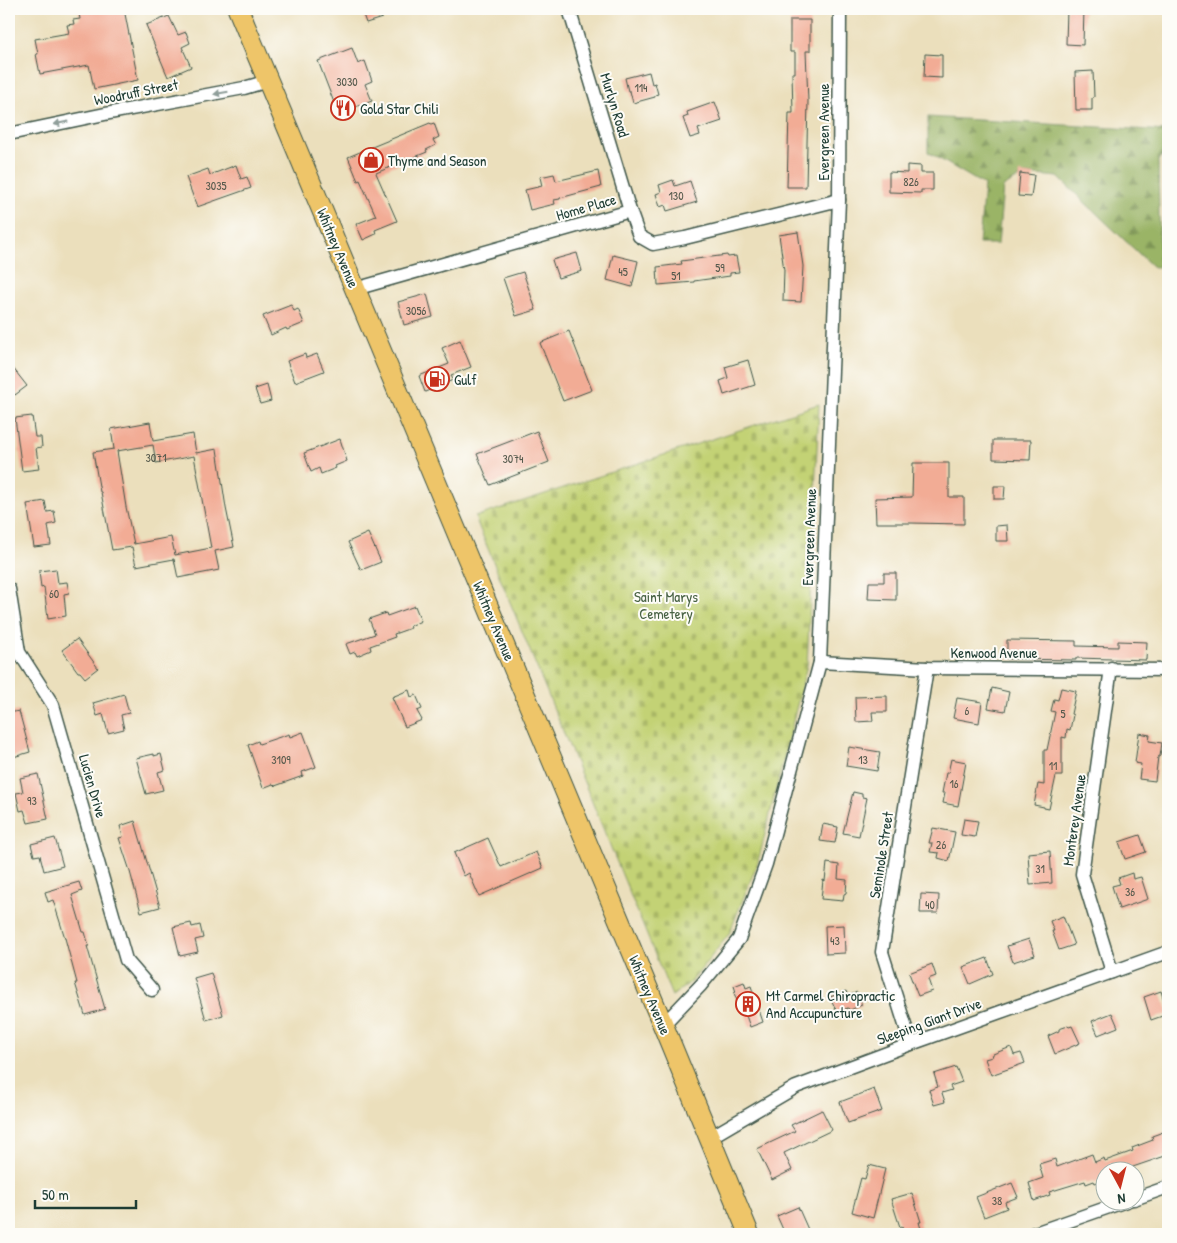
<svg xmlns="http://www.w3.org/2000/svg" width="1177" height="1243" font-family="'Patrick Hand',sans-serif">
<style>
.forest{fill:url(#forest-firs);stroke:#5c784d}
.cemetery{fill:url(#cemetery-stones);stroke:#718854}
.building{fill:#f2ac95;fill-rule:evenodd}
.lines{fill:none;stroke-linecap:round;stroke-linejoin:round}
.minor-casing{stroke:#3e5548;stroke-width:15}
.trunk-casing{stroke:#3e5548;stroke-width:22}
.minor{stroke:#fff;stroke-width:12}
.trunk{stroke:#eec569;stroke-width:20}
.oneway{fill:#8f9e9a}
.labels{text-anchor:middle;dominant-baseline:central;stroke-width:4;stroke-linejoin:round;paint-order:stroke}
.number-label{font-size:12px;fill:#54594c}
.street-label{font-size:15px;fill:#1f3d34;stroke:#fdfcf7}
.poi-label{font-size:15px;fill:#1f3d34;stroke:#fdfcf7;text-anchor:start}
.park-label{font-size:15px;fill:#486244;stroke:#fdfcf7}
</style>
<defs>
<pattern id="forest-firs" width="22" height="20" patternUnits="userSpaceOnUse" patternTransform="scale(1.25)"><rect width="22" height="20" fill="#9ab466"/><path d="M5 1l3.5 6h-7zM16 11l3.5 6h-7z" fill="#7d9455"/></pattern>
<pattern id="cemetery-stones" width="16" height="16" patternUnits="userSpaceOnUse" patternTransform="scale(1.25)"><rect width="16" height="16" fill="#c3d274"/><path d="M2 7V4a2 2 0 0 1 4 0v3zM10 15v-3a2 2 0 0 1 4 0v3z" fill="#a7b565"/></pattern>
</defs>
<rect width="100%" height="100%" fill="#fdfcf7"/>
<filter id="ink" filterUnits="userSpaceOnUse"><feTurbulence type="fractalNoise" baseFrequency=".02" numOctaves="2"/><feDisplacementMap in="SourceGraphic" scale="10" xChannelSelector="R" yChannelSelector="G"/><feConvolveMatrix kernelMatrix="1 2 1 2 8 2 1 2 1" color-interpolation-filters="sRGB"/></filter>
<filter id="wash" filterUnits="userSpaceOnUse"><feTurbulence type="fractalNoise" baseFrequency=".0096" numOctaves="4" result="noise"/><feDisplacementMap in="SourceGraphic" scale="20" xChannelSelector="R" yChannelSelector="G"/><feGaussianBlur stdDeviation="1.12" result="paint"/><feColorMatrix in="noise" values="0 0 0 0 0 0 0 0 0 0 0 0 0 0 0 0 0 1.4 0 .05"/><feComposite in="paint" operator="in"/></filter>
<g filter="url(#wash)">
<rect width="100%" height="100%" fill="#ebdfbc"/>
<path class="forest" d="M928 117 1168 131V152L1158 160 1160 267H1153L1058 177 1025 174 1003 187 998 244H979L984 185 928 152Z"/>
<path class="cemetery" d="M819 404 807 665 758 862 729 934 692 981 672 996 475 517Z"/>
<g id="blocks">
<g class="building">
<path d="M78 9H124L138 80 94 89 89 65 40 74 36 54H38L35 39 69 33 67 25 74 24 73 20 80 19Z"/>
<path d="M361 9H379L382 18 366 23Z"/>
<path d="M1067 9H1084L1083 45 1066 44Z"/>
<path d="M169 16 178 35 186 32 190 43 182 47 191 67 168 77 146 25Z"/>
<path d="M790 20H810V51H806L808 101 806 187H787L789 113H793L792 73H795V52H790Z"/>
<path d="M352 48 358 64 365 61 372 81 365 84 372 101 338 113 318 61Z"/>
<path d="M925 54 942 55V78L924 77Z"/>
<path d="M1093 71 1094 97 1092 98V110H1076L1075 72Z"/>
<path d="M649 72 652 84 655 83 658 94 655 95V97L633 103 630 91H628L625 78Z"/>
<path d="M715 102 722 121 698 129 700 135 690 138 683 118 688 116 687 112Z"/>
<path d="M430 123 431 124 434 123 439 137 433 140 436 145 426 150 427 152 376 173 397 221 375 230 376 234 363 240 356 224 376 216 360 180 358 181 348 157Z"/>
<path d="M236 165 241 179 247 177 251 188 197 207 186 177 208 169 210 175Z"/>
<path d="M907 165 921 166V173H933V190H921V193L889 192V172L907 173Z"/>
<path d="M598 171 601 187 560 198V199L554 200 555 204 530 210 525 190 542 186 540 177 554 174 556 181Z"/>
<path d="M1020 173 1034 175 1031 197 1018 196Z"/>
<path d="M673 180 675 186 690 181 697 202 667 211 665 205 660 207 656 194 661 192 659 185Z"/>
<path d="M798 232 803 266 801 302 783 301 784 270 779 235Z"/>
<path d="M577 253 582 271 558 278 552 260Z"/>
<path d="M613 255 638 261 632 287 607 280Z"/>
<path d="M727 255 728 257 736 256 739 272 730 273V276L694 281V282L658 285 657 267 682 264 681 261Z"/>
<path d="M523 272 536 310 516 316 503 278Z"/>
<path d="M427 294 433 317 404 325 398 302Z"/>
<path d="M291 305 294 311 298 309 304 323 287 330 286 328 271 335 263 316Z"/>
<path d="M569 331 592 390 563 401 540 343Z"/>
<path d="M460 340 471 367 451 375 453 380 425 392 419 376 449 364 442 348Z"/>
<path d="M305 354 306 358 317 354 324 371 295 382 287 361Z"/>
<path d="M748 360 755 385 724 395 720 381 728 378 725 367Z"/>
<path d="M9 363 27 386 15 395 9 387Z"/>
<path d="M267 385 271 401 260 404 255 389Z"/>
<path d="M32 416 35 437H41L42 447 36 448 39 469 22 471 15 418Z"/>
<path d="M150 422 153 441 193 434 196 453 217 449 226 508 234 547 215 551 219 570 178 578 174 559 136 566 132 547 112 550 101 492H100L93 452 114 449 111 429ZM153 445 156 463 194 456 211 548 175 555 171 537 134 544 126 507 117 451Z"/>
<path d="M537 431 549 462 490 485 477 454Z"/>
<path d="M340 439 347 461 335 466 336 468 321 474 319 468 311 472 304 453Z"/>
<path d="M993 440H1031L1030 460 993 459Z"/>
<path d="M913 463H949V497H964V524L911 523H876L875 498 912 497Z"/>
<path d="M994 486H1005L1004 499H994Z"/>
<path d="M45 501 47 512 54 511 56 523 48 525 51 545 34 547 27 504Z"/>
<path d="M1007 525 1008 541H996V526Z"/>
<path d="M368 533 381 562 361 570 348 542Z"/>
<path d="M56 569 58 583 67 582 69 593 64 594 66 616 48 619 44 587 41 588 39 571Z"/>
<path d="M884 573H896V600L868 599 869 582H884Z"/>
<path d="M415 606 421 621 410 626 411 628 394 634 395 637 370 646 371 650 357 656 355 652 350 654 346 644 375 634 369 619 386 613 387 616Z"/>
<path d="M77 639 98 668 85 678 80 672H78L62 650Z"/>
<path d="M1007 640 1076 641V646L1118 647V641L1147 642 1146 660 1076 658V660L1007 659Z"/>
<path d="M992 688 1009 692 1005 711 988 708Z"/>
<path d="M1061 688 1076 691 1071 714 1073 715 1070 730 1067 729 1066 738 1062 737V776H1056L1049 809 1044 808V807L1034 805 1038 784 1044 785V750H1047L1055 712 1051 711 1054 699 1058 700Z"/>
<path d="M409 690 411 697 416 695 422 709 417 711 422 720 405 727 392 697Z"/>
<path d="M124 694 129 713 121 715 124 729 108 733 103 714 97 716 93 703Z"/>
<path d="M887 696V712H872L873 721 856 722 855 697Z"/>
<path d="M957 698 982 702 979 723 953 718Z"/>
<path d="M19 711 30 752 10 758 9 752V713Z"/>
<path d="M303 732 316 767 302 772 303 776 275 786 273 784 263 788 248 745 258 741 259 744 289 734 290 737Z"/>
<path d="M1139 733 1150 735 1149 741 1162 743 1160 756 1158 757 1155 781 1139 779 1141 764 1135 763Z"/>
<path d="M849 747 880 752 877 771 846 766Z"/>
<path d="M154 754V756L161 754 165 770 158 772 163 790 146 794 136 758Z"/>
<path d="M951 759 966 762 958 806 943 803 945 793H942L946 773H948Z"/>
<path d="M38 774 48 819 28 823 24 810 20 811 16 793 23 792 20 778Z"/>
<path d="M853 792 862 794V797L867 798 859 836 843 833Z"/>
<path d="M964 819 978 821 975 837 961 835Z"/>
<path d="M135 821 160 907 141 912 129 868 119 838 123 837 120 826Z"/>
<path d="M823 824 838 827 835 843 820 841Z"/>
<path d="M933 828 955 832 949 861 938 858 939 853 930 852 932 843H929Z"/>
<path d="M1140 835 1146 852 1125 859 1119 842Z"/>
<path d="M55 838 63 866 44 871 40 855 34 856 31 844Z"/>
<path d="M488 838 501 867 536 852 543 868 479 896 469 873 464 876 454 853Z"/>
<path d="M1050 851 1052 883 1030 885 1028 853Z"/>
<path d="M827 863 839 865 838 879 847 880 846 893 844 894 843 901 821 899 823 880 825 881Z"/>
<path d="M1132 873 1133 879 1141 877 1148 899 1119 909 1112 886 1120 884 1118 878Z"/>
<path d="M79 882 82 891 72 895 83 932H85L89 946H87L105 1009 85 1015 75 983H77L65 938 53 900 48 902 45 892Z"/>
<path d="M921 894 939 895 938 913H920Z"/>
<path d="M1063 916 1074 945 1059 950 1052 931H1054L1050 921Z"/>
<path d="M191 923 192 927 200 925 203 938 195 940 198 952 180 956 173 927Z"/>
<path d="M844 925 845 953 826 954 825 926Z"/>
<path d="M1029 939 1035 955 1013 962 1007 946Z"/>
<path d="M987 958 993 974 970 984 963 967Z"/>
<path d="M932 964 936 976 928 979 932 991 918 996 909 973Z"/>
<path d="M211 973 223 1015 206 1020 194 978Z"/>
<path d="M744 982 746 988 751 986 763 1022 750 1027 744 1010 741 1011 734 993 736 992 734 986Z"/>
<path d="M846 991 848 996 857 992 862 1005 850 1010 848 1008 837 1012 830 997Z"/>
<path d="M1161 991 1168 1014 1151 1020 1144 997Z"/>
<path d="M1112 1013 1118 1027 1098 1035 1092 1021Z"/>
<path d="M1068 1026 1069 1027 1072 1026 1080 1043 1055 1054 1048 1036 1059 1031V1029Z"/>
<path d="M1011 1047 1014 1055 1021 1053 1025 1063 991 1075 985 1059 992 1057 993 1054Z"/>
<path d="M956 1067 962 1082 950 1086 952 1090 942 1093 945 1102 934 1105 929 1090 938 1087 934 1074Z"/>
<path d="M874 1089 882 1111 848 1123 840 1102Z"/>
<path d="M822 1110 832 1130 784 1153 792 1170 772 1180 757 1149 795 1131 791 1125Z"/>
<path d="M1163 1132 1168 1147V1155L1124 1170H1104V1180L1095 1183 1094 1181 1086 1184 1085 1181 1049 1192 1050 1195 1034 1201 1029 1183 1043 1178 1039 1164 1055 1159 1057 1167 1092 1154 1095 1162 1104 1158 1105 1161 1133 1151 1132 1148 1153 1140 1152 1136Z"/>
<path d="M869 1165 885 1169 873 1218 852 1212 861 1178 865 1179Z"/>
<path d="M1012 1183 1018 1197 1005 1202 1007 1208 984 1217 976 1197Z"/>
<path d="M912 1193 921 1222H919L921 1229 905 1234 902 1226 900 1227 891 1199Z"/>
<path d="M798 1207 810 1234H785L777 1216Z"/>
</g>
</g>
</g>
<g filter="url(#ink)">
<use href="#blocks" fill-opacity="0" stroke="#3e5548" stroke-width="1"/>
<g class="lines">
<defs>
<g id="minor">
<path d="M569 9 630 211"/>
<path d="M9 134 105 114 244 88 268 81"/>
<path d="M355 289 630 211 639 236 653 244 685 238 839 200"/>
<path d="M9 589 19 652 53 705 126 960 152 990"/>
<path d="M820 662 927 668 1168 670"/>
<path d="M1111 668 1082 874 1112 972"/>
<path d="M663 1025 701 985 739 939 766 864 820 662 839 200 840 9"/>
<path d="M911 1044 882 952 927 668"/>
<path d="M709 1138 796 1087 911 1044 1168 952"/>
<path d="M1134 1199 1168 1187"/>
<path d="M1032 1234 1129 1200"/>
</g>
<path id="trunk" d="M238 9 663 1025 749 1234"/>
</defs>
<use href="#minor" class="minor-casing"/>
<use href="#trunk" class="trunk-casing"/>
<use href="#minor" class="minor"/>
<use href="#trunk" class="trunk"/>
</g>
<defs><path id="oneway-solid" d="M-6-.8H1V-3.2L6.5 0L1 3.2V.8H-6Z" transform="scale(1.25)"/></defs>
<g class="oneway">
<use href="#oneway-solid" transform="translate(221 93) rotate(170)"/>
<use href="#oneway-solid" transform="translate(61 123) rotate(168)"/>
</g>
</g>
<defs>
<symbol id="restaurant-ring" viewBox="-11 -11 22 22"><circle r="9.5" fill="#fdfcf7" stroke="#c8321e" stroke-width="1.5"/><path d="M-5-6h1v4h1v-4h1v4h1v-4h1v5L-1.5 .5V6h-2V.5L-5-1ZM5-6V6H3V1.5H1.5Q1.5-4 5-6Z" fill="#c8321e"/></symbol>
<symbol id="shop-ring" viewBox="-11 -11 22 22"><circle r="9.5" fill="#fdfcf7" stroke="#c8321e" stroke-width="1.5"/><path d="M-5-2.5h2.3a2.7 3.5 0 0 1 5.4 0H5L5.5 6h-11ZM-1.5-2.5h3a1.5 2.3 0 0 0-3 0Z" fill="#c8321e"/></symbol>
<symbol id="fuel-ring" viewBox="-11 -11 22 22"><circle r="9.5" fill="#fdfcf7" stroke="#c8321e" stroke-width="1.5"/><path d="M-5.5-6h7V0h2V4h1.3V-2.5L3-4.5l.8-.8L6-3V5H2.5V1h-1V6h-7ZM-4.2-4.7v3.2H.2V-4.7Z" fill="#c8321e"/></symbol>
<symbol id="building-ring" viewBox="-11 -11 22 22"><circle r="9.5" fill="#fdfcf7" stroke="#c8321e" stroke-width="1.5"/><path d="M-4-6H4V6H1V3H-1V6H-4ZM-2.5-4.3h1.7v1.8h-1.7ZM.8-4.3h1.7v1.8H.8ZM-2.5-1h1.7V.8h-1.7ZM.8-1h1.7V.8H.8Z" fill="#c8321e"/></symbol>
</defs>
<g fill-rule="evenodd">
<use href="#restaurant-ring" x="329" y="94" width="28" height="28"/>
<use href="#shop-ring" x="357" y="146" width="28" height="28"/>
<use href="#fuel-ring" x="423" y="365" width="28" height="28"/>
<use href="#building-ring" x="734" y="990" width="28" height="28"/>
</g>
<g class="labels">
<g class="number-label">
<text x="347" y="81">3030</text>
<text x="641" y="87">114</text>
<text x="911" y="181">826</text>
<text x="216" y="185">3035</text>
<text x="676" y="195">130</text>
<text x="720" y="267">59</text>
<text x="623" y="271">45</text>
<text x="676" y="275">51</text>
<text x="416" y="310">3056</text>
<text x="156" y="457">3071</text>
<text x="513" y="458">3074</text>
<text x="54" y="593">60</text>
<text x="967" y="710">6</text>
<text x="1063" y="713">5</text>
<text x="281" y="759">3109</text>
<text x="863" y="759">13</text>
<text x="1053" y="765">11</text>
<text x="954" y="783">16</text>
<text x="32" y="800">93</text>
<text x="941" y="844">26</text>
<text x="1040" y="868">31</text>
<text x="1130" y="891">36</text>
<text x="930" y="904">40</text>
<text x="835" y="940">43</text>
<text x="997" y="1200">38</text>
</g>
<g class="street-label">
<text transform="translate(136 92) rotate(-11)">Woodruff Street</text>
<text transform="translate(615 105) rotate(73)">Murlyn Road</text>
<text transform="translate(823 132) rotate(-90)">Evergreen Avenue</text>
<text transform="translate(586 207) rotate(-16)">Home Place</text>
<text transform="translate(338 248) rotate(67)">Whitney Avenue</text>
<text transform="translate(809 537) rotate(-88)">Evergreen Avenue</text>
<text transform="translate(494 621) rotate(67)">Whitney Avenue</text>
<text x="994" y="652">Kenwood Avenue</text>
<text transform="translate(93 786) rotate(74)">Lucien Drive</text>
<text transform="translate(1074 820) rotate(-82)">Monterey Avenue</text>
<text transform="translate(881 855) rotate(-81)">Seminole Street</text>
<text transform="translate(650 995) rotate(67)">Whitney Avenue</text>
<text transform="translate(929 1021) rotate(-20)">Sleeping Giant Drive</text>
</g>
<g class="poi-label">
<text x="360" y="108">Gold Star Chili</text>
<text x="388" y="160">Thyme and Season</text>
<text x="454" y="379">Gulf</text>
<text x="766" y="995">Mt Carmel Chiropractic<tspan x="766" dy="17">And Accupuncture</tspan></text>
</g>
<g class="park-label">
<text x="666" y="596">Saint Marys<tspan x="666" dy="17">Cemetery</tspan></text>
</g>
</g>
<rect width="1177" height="1243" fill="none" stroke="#fdfcf7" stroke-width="30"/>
<g transform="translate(1120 1186) rotate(173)"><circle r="24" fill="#fdfcf7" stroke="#a4b0a9"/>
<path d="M0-4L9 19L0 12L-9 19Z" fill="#c8321e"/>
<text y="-8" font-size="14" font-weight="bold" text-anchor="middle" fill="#1f3d34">N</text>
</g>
<path d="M35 1200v8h101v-8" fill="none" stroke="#1f3d34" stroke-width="2.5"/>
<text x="42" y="1200" font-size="15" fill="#1f3d34" stroke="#fdfcf7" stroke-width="4" paint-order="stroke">50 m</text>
</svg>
